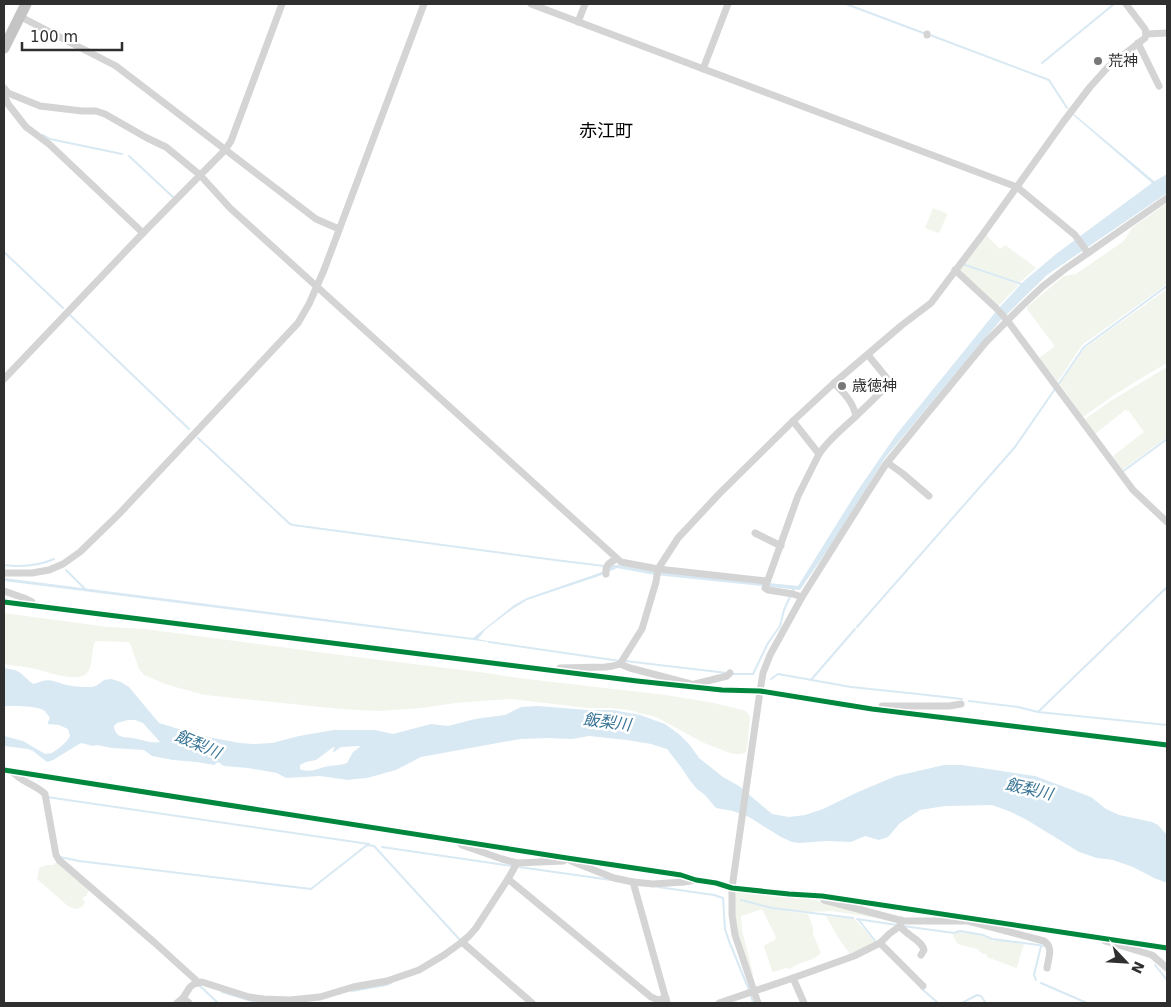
<svg xmlns="http://www.w3.org/2000/svg" width="1171" height="1007" font-family="'DejaVu Sans','Noto Sans JP',sans-serif">
<style>
.green{fill:#f1f5ec}
.water{fill:#d8e9f3;fill-rule:evenodd}
.lines{fill:none;stroke-linecap:round;stroke-linejoin:round}
.stream{stroke:#d8e9f3;stroke-width:2}
.minor{stroke:#d4d4d4;stroke-width:7}
.trunk{stroke:#c4c4c4;stroke-width:11}
.cycleway-casing{stroke:#fff;stroke-width:8}
.cycleway{stroke:#00873e;stroke-width:5}
.poi-dot{fill:#787878;stroke:#fff;stroke-width:2}
.labels{text-anchor:middle;dominant-baseline:central;stroke-width:5;stroke-linejoin:round;paint-order:stroke}
.poi-label{font-size:15px;fill:#2f2f2f;stroke:#fff;text-anchor:start}
.water-label{font-size:16px;font-style:italic;fill:#397596;stroke:#fff}
.quarter-label{font-size:18px;fill:#000;stroke:#fff}
</style>
<rect width="100%" height="100%" fill="#fff"/>
<g class="green">
<path d="M1167 203V284L1082 345 1058 381H1057L1039 358 1054 347V345L1027 309V307L1064 276 1076 274 1124 241 1132 228Z"/>
<path d="M933 208 946 213 947 215 939 233 925 228Z"/>
<path d="M986 235 1000 249 1005 245 1035 267 1036 268 1019 283 983 270 982 269 981 270 963 264 984 236Z"/>
<path d="M962 265 1017 284 1018 286 998 306 958 269Z"/>
<path d="M1167 289V363C1137 380 1110 397 1083 417L1060 384 1085 348Z"/>
<path d="M1167 367V437L1122 470 1113 456 1144 432 1129 411 1125 410 1095 434 1084 420 1109 402Z"/>
<path d="M4 613 108 627 145 629 348 656 487 673 518 678 666 695 714 703 746 711 750 717 747 749 745 753 740 754H733L704 743 656 717 628 710 612 708H588L511 699 455 703 421 708 378 711 340 709 205 695 168 685 144 675 139 669 131 646 129 642 95 641C91 650 93 665 88 672 79 685 44 670 31 668 22 666 13 666 4 664Z"/>
<path d="M57 862 89 890 86 896 82 898 85 903 82 907 75 909 68 906 37 879 39 868 47 865H53Z"/>
<path d="M738 892 811 899 892 919 890 920 832 911 808 912 772 908 741 900V901L773 909 808 914 813 927V934L821 953C813 962 798 961 790 969L786 968 773 972 772 971 764 946 765 945 775 940 776 937 762 909 741 916 742 930 754 977C745 961 736 933 735 915 735 908 735 901 735 894Z"/>
<path d="M826 916 855 919 875 942 850 954 839 939Z"/>
<path d="M962 932 983 936 992 940 993 942 995 940 1024 944 1017 967 1016 968 987 957V954H983L977 949 958 944 953 936 954 934Z"/>
</g>
<g class="water">
<path d="M1074 114 1154 181H1155L1167 174V193L1047 275 999 322 885 458 833 542 800 590 655 575 617 568 602 575 527 600 514 608 486 629 478 639 497 643 4 581V578L473 638 514 605 527 598 602 572 607 570 609 565H618L647 570 798 586 856 493 896 435 998 309 1024 281 1056 254 1152 183 1073 115Z"/>
<path d="M4 668C8 669 13 669 17 671 24 674 27 681 34 684 51 677 51 681 67 685 75 687 84 687 92 687L96 686 104 680 111 679 121 682 129 687 159 723 182 730 208 737 240 743 253 744 272 743 299 736 334 730H375L393 734 431 724 448 726 475 719 505 715 521 707 537 706 588 710H613L640 715 665 724 680 735 689 744 699 758 723 777 739 786 772 814 789 817 805 815 823 809 858 792 896 776 944 765H962L1035 776 1091 797 1106 809 1119 815 1152 822 1158 825 1167 835V883L1154 878 1133 867 1113 860 1097 858 1079 852 1027 820 1011 812 992 805 945 806 920 810 900 823 888 837 879 840 865 836 851 842 827 841 799 843 792 842 781 837 749 817 733 811 716 808 705 795 697 789 691 782 681 767 667 749 651 744 627 740 589 736 572 739 548 738 520 739 421 757 396 770 367 778 355 779 348 780 320 776 286 778 277 773 248 768 224 766 218 762 214 765 197 762 173 760 152 756 144 750 112 748 97 745 93 746 81 743 53 760 47 762 33 751 28 749 4 746V736L23 741 45 754 52 753 59 748 66 742 70 736 68 729 59 725 48 724V722L50 718C49 717 46 712 45 711 36 705 14 706 4 706ZM128 720H135L143 723 160 742C151 744 141 739 132 738 128 737 124 738 120 736 116 734 114 730 114 726L117 723ZM359 746 360 747 353 752 347 763C342 765 336 765 330 766 320 767 310 774 300 769V765L306 762 316 760 332 748 335 747 333 751 334 752 341 747Z"/>
</g>
<g class="lines">
<g class="stream">
<path d="M846 4 926 34"/>
<path d="M930 35 1049 80 1067 108"/>
<path d="M1042 63 1114 4"/>
<path d="M43 135 50 139 122 154"/>
<path d="M129 156 174 198"/>
<path d="M4 252 63 308"/>
<path d="M962 264 1021 284"/>
<path d="M70 315 189 429"/>
<path d="M1058 385 1084 347 1167 286"/>
<path d="M198 438 290 524 293 525 555 560 604 566"/>
<path d="M1122 472 1167 439"/>
<path d="M4 565C21 567 38 566 54 559"/>
<path d="M66 570 85 589"/>
<path d="M857 627 1015 447 1055 389"/>
<path d="M489 642 620 661"/>
<path d="M625 661 727 673"/>
<path d="M731 674H753L768 643 780 626 784 610 794 588"/>
<path d="M771 679 778 674 851 687 918 694 962 699"/>
<path d="M811 680 855 629"/>
<path d="M969 701 1018 707 1038 712 1167 725"/>
<path d="M1038 712 1167 587"/>
<path d="M47 797 369 844"/>
<path d="M382 847 512 866"/>
<path d="M60 857 79 861 311 889 367 845 374 846 460 940"/>
<path d="M519 867 611 880"/>
<path d="M658 887 714 895 723 898 725 929 729 941 749 990"/>
<path d="M741 900 772 908 853 918"/>
<path d="M857 919 897 925"/>
<path d="M858 919 876 942"/>
<path d="M903 926 954 933 960 931 983 935 992 939 1046 946"/>
<path d="M1155 965 1167 980"/>
<path d="M1036 980 1034 975 1041 946"/>
<path d="M1041 983 1087 1003"/>
<path d="M200 986 218 1003"/>
<path d="M921 988 938 1003"/>
<path d="M352 991 386 985 391 983"/>
<path d="M222 992 252 1001 275 1003"/>
<path d="M751 996 753 1003"/>
<path d="M962 1003 977 995 981 996 985 1002"/>
</g>
<g class="minor">
<path d="M531 4 1017 187 1075 235 1088 253"/>
<path d="M19 16 116 66 316 219 339 229"/>
<path d="M578 22 585 4"/>
<path d="M1146 34 1167 33"/>
<path d="M927 35V34"/>
<path d="M1138 43 1159 86"/>
<path d="M703 69 728 4"/>
<path d="M4 88 8 93 40 106 82 111H96L105 114 147 138 166 147 200 175 230 208 621 562 658 569 767 581"/>
<path d="M8 93 5 97 8 104 26 127 49 144 143 233"/>
<path d="M955 270 996 308 1007 320 1133 490 1167 522"/>
<path d="M4 379 143 233 225 150 231 141 282 4"/>
<path d="M834 383C844 393 853 402 856 416"/>
<path d="M793 421 819 454 798 496 765 588 768 590 793 594 802 597"/>
<path d="M819 454C828 440 841 430 853 419 864 408 880 394 890 382L868 355"/>
<path d="M888 463 902 473 929 496"/>
<path d="M755 533 781 546"/>
<path d="M4 573H32L49 570 63 564 80 552 119 514 298 323 309 304 324 270 424 4"/>
<path d="M606 574C605 565 609 563 616 559"/>
<path d="M4 591 24 598 32 602 33 605"/>
<path d="M4 602 637 681 722 690 760 691 872 709 1167 745"/>
<path d="M620 664 630 668 691 684"/>
<path d="M560 668 605 667 613 666 620 664 642 629 656 582 658 569 678 538 719 494 793 421 834 383 902 325 931 303 983 234 1064 121 1090 87 1108 67 1145 38 1146 34 1145 29 1126 4"/>
<path d="M692 687 693 685 695 684 727 676 730 673"/>
<path d="M882 706H949L961 704"/>
<path d="M4 770 567 858 681 875 696 880 716 883 732 888 789 894 822 896 1167 948"/>
<path d="M12 771C20 782 35 784 45 794L56 855 59 860 155 943 198 982"/>
<path d="M460 843 462 845 502 859 517 863 563 861 565 860"/>
<path d="M571 861 614 878 633 882 653 884 684 882 696 880"/>
<path d="M508 879 651 997 658 1000 666 998"/>
<path d="M633 882 667 1003"/>
<path d="M824 900 903 921H968L1044 941C1054 947 1048 959 1047 968"/>
<path d="M900 926C906 935 922 940 924 950L921 955"/>
<path d="M1105 941 1152 955 1167 968"/>
<path d="M462 942 532 1003"/>
<path d="M880 943 923 986"/>
<path d="M793 978 804 1003"/>
<path d="M183 998 189 1003"/>
<path d="M177 1003 183 998 190 987 194 984 202 982 249 997 264 999 290 1000 320 997 353 987 387 981 419 970 444 955 462 942 469 936 476 928 508 879 517 863"/>
<path d="M719 1003 793 978 854 956 880 943 889 934 900 926 901 920"/>
<path d="M758 1003 735 935 732 915V888L760 691 763 673 770 655 802 597 868 492 886 464 912 432 986 342 1023 305 1042 287 1065 269 1167 198"/>
</g>
<path class="trunk" d="M4 48 26 4"/>
<defs>
<g id="cycleway">
<path d="M4 602 637 681 722 690 760 691 872 709 1167 745"/>
<path d="M4 770 567 858 681 875 696 880 716 883 732 888 789 894 822 896 1167 948"/>
</g>
</defs>
<use href="#cycleway" class="cycleway-casing"/>
<use href="#cycleway" class="cycleway"/>
</g>
<g class="poi-dot">
<circle cx="1098" cy="61" r="5"/>
<circle cx="842" cy="386" r="5"/>
</g>
<g class="labels">
<g class="poi-label">
<text x="1108" y="61">荒神</text>
<text x="852" y="386">歳徳神</text>
</g>
<g class="water-label">
<text transform="translate(607 722) rotate(7)">飯梨川</text>
<text transform="translate(198 744) rotate(23)">飯梨川</text>
<text transform="translate(1029 789) rotate(13)">飯梨川</text>
</g>
<g class="quarter-label">
<text x="606" y="130">赤江町</text>
</g>
</g>
<rect width="1171" height="1007" fill="none" stroke="#2f2f2f" stroke-width="10"/>
<g transform="translate(1126 962) rotate(115)" stroke="#ffffff" stroke-width="4" paint-order="stroke">
<path d="M0-4L9 19L0 12L-9 19Z" fill="#2f2f2f"/>
<text y="-8" font-size="14" font-weight="bold" text-anchor="middle" fill="#2f2f2f">N</text>
</g>
<path d="M22 42v8h100v-8" fill="none" stroke="#2f2f2f" stroke-width="2.5"/>
<text x="30" y="42" font-size="15" fill="#2f2f2f" stroke="#ffffff" stroke-width="4" paint-order="stroke">100 m</text>
</svg>
